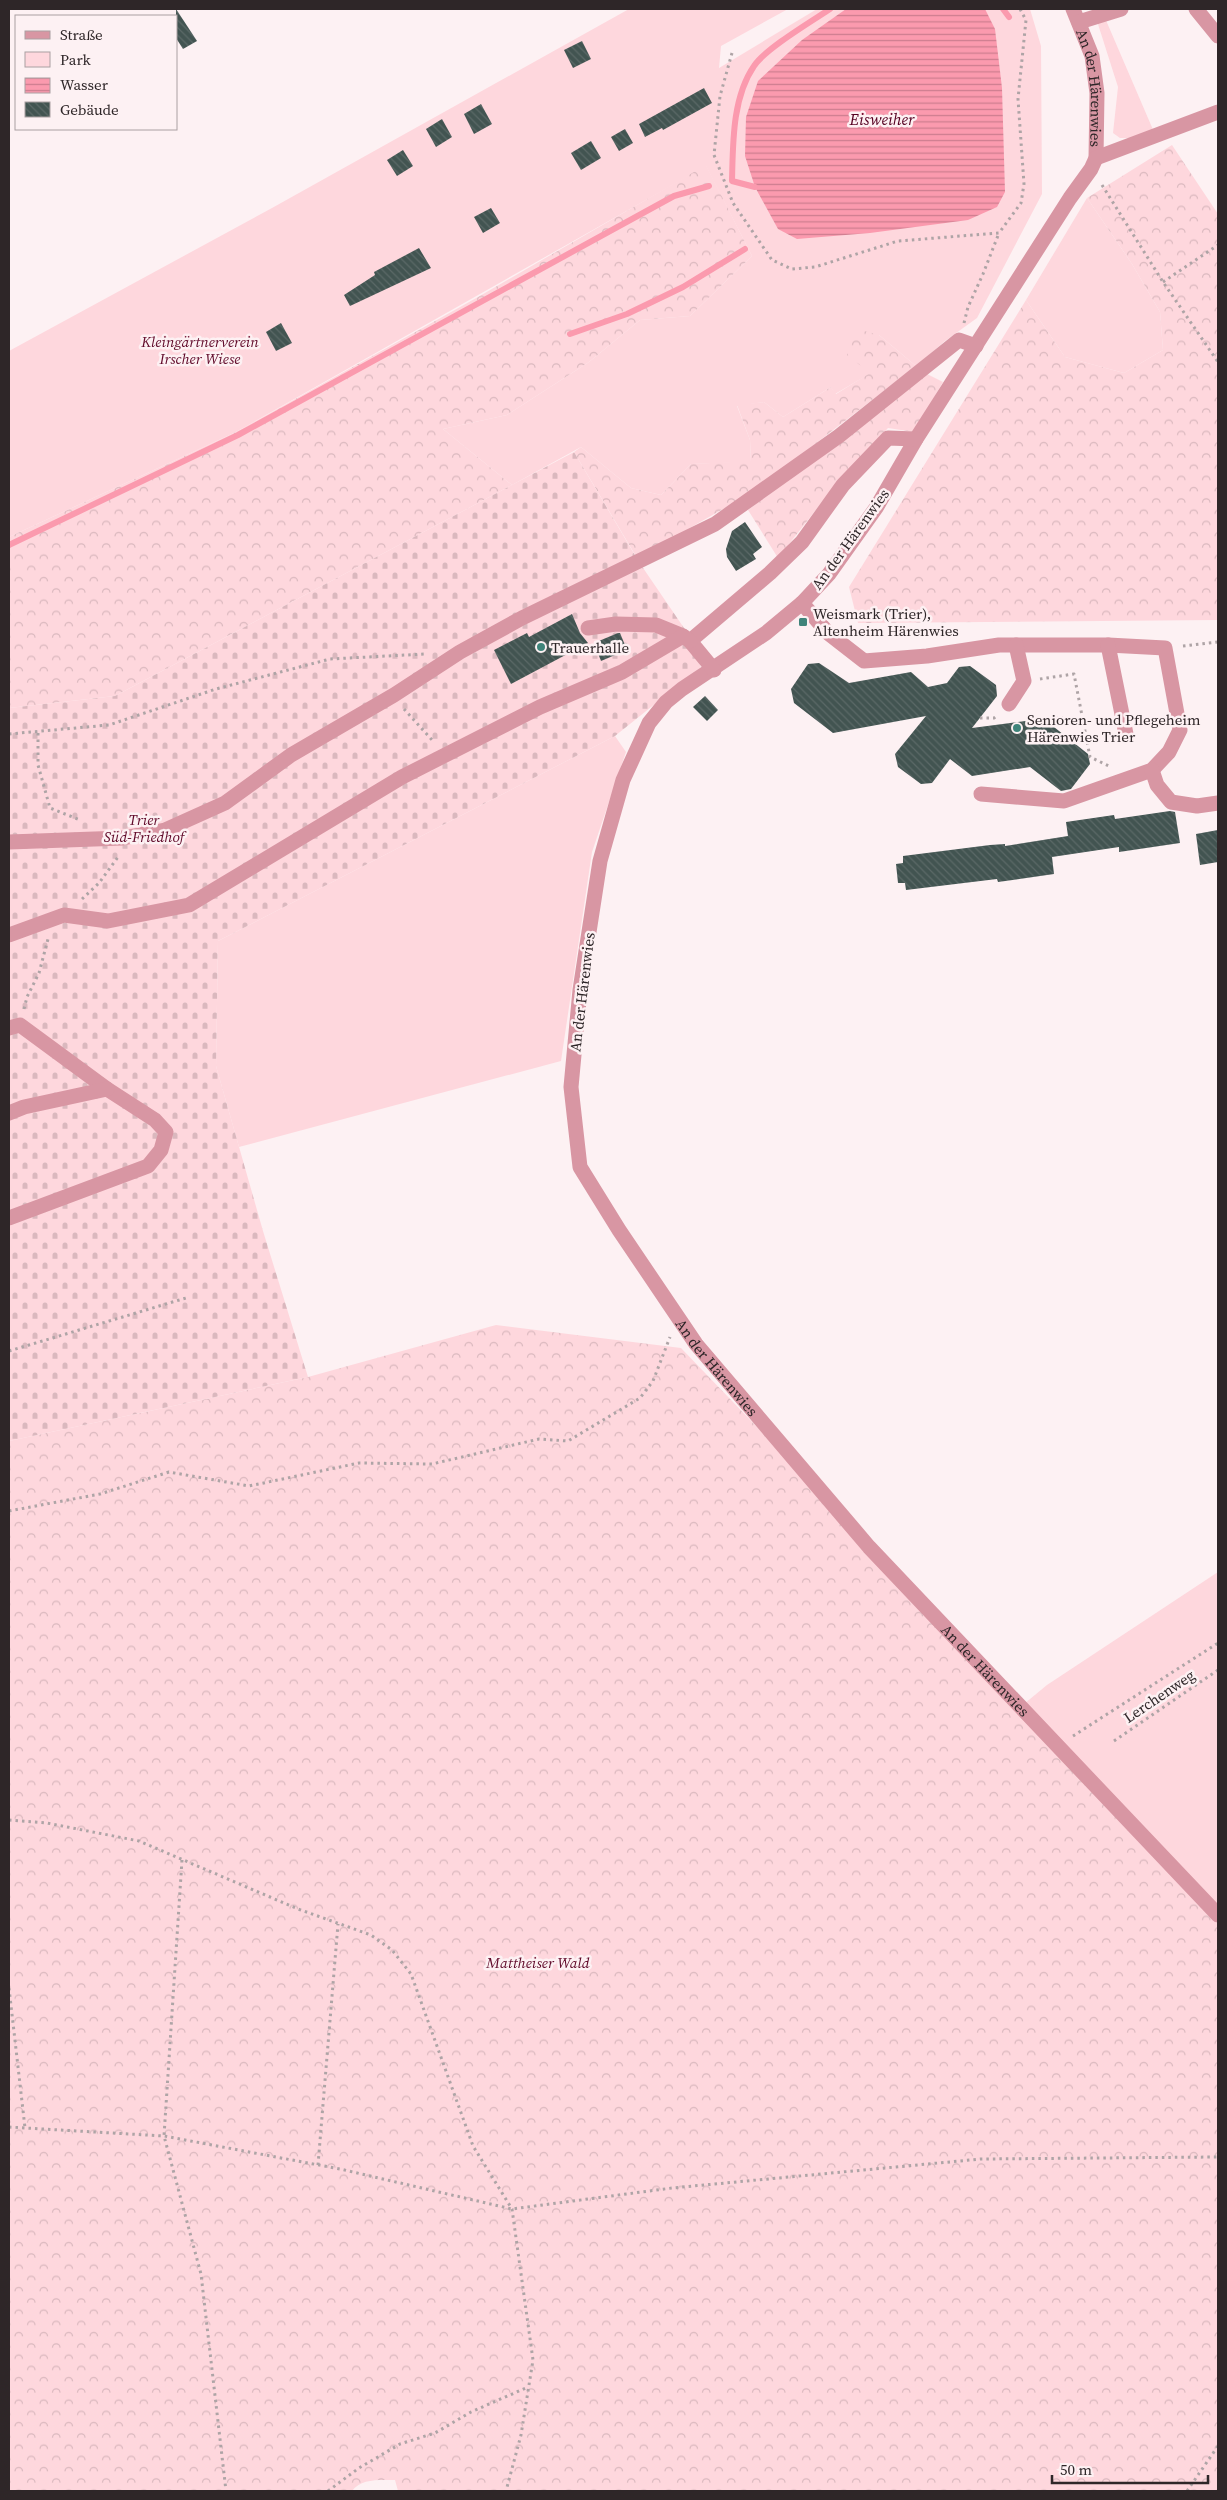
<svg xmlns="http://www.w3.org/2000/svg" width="1227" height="2500" font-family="'Source Serif 4',serif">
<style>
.green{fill:#fed7dd}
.forest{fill:url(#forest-crowns)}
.cemetery{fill:url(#cemetery-stones)}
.water{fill:url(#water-rules)}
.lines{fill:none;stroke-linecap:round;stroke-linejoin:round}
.stream{stroke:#fb9aae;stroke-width:6}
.building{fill:url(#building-back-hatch)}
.path{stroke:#aea4a6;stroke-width:3;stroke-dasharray:2.5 4;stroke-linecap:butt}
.minor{stroke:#d896a3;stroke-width:15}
.poi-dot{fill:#3f847a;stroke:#fdf1f3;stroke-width:2}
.labels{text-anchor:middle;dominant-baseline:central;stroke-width:5;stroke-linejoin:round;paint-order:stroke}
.street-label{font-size:15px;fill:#2e2628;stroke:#fdf1f3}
.park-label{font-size:15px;font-style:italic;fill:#600929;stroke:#fdf1f3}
.poi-label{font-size:15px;fill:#2e2628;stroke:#fdf1f3;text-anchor:start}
.water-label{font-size:16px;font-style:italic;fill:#560021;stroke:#fdf1f3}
</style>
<defs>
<pattern id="forest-crowns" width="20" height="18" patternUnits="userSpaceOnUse" patternTransform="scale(1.25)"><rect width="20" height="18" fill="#fed7dd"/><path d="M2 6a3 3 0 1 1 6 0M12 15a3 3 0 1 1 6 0" fill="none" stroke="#dab8be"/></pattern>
<pattern id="cemetery-stones" width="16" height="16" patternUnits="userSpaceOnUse" patternTransform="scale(1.25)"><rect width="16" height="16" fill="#fed7dd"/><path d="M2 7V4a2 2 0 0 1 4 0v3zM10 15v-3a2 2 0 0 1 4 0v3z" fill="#dab8be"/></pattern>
<pattern id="water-rules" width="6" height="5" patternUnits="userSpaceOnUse" patternTransform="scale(1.25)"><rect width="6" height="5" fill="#fb9aae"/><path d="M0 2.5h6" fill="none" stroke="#cc7d8e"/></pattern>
<pattern id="building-back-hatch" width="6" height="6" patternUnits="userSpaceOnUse" patternTransform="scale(1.25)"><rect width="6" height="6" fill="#425451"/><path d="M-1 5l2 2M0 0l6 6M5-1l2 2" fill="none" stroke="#5b6967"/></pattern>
</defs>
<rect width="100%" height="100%" fill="#fdf1f3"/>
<g class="green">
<path d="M629 9H788L721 46 719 68 817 9H1030L1041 46 1042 194 977 318 945 341 916 366 879 335 871 373 835 394 831 387 783 417 764 402 737 406 750 440 751 462 691 464 661 495 631 488 581 447 512 485 443 429 507 415 589 362 640 320 690 316 752 256 706 166 236 432 9 537V351L272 208Z"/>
<path d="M1105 18 1154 132 1137 138H1120L1113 133 1118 87 1097 21Z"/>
<path d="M1087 198 1132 264 1160 312 1163 350 1124 373 1065 357 1026 300Z"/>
<path d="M615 736 626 752 592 852 561 1061 239 1147 216 1066 218 941Z"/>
<path d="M1218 1572V1916L1024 1704 1047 1685Z"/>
</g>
<g class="forest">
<path d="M1172 145 1218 214V620L858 623 849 587 1026 300 1065 357 1124 373 1163 350 1160 312 1132 264 1087 198Z"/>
<path d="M706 165 752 256 690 316 640 320 589 362 507 415 443 429 512 485 115 696 9 708V537L236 432 478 297Z"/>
<path d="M850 327 879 335 916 366 753 492 637 558 574 452 581 447 631 488 661 495 691 464 751 461 750 440 737 405 764 402 783 417 831 387 836 394 870 373 847 355Z"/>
<path d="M927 374 943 382 914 432 888 428 837 483 778 558 748 510Z"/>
<path d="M496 1325 681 1348 1024 1704 1218 1916V2491H398L395 2480C380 2480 361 2478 352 2491H9V1441L308 1377Z"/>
</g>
<path class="cemetery" d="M574 452 639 562 684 628 701 667 615 736 218 941 216 1066 263 1231 308 1377 9 1441V708L115 696Z"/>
<path class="water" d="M846 9H985L995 29 1002 88 1005 192 997 207 968 220 870 233 797 239 778 229 755 187 745 156 746 117 758 81 802 40Z"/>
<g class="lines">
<g class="stream">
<path d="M1003 9 1009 17"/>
<path d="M755 187 732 181C733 144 732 98 754 66 765 49 812 21 830 9"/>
<path d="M570 334 627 314 683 287 745 249"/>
<path d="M9 545 238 435 674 196 709 186"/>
</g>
</g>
<g class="building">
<path d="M176 9 197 41 183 49 176 38Z"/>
<path d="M582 41 591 59 573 68 564 50Z"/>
<path d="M704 88 712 103 663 130 662 128 645 137 639 124Z"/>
<path d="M481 104 492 124 474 134 464 114Z"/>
<path d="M442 119 452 137 436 147 426 129Z"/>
<path d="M625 129 633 143 619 151 611 137Z"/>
<path d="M591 141 601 158 581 170 571 153Z"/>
<path d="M403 150 413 166 397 176 387 160Z"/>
<path d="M491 208 500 223 483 233 474 217Z"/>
<path d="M419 248 431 268 350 306 344 295 375 275 374 272Z"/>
<path d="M281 323 292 343 276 351 266 332Z"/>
<path d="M745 522 762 547 753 554 756 559 736 571 727 557 726 549 732 531Z"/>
<path d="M572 614 580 633 588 643 511 684 494 650 527 633 529 637Z"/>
<path d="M618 633H620L627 650 601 661 594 643Z"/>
<path d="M819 663 849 683 911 672 928 687 947 683 959 667 970 666 996 685 997 696 972 728 1063 716 1054 727 1088 754 1090 764 1071 789 1061 791 1030 767 972 776 950 759 932 783 921 784 898 767 895 754 926 716 833 733 794 703 791 689 808 664Z"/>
<path d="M705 696 718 710 707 721 693 707Z"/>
<path d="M1170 811 1175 812 1180 843 1119 852V847L1052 857 1054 874 998 882 997 879 906 890 905 883H898L896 864 903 863V856L990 845 1005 844V846L1068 836 1066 822 1114 815 1115 819Z"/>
<path d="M1218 830V862L1200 865 1196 834Z"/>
</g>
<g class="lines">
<g class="path">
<path d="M732 53 720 96 714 155 733 203 772 260 792 269 815 267 898 241 999 233 1021 203 1024 184 1018 99 1026 20 1020 9"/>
<path d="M1102 185 1163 282 1218 362"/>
<path d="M1163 282 1218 245"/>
<path d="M964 323 968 307 983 274 999 233"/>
<path d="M1183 646 1218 642"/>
<path d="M1040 679 1074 674 1090 757 1109 766"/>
<path d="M404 709 433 741"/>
<path d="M980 718H994L998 715"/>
<path d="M38 733V765L50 808 80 820"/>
<path d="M9 734 109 725 216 689 330 659 425 654"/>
<path d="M82 899 99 883 118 857"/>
<path d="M24 1009 27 997 39 973 48 939"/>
<path d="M9 1351 186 1298"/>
<path d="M9 1511 100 1494 169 1472 249 1486 359 1463 432 1464 539 1439 568 1441 640 1398 653 1381 670 1337"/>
<path d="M1073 1736 1218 1643"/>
<path d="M1114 1741 1218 1670"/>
<path d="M9 1820 47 1823 139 1841 298 1909 371 1935 392 1950 411 1974 473 2146 512 2209 533 2360 521 2435 506 2491"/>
<path d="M182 1860 164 2136 201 2274 226 2491"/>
<path d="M9 1988 25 2128"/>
<path d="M9 2127 164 2136 340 2169 512 2209 672 2188 981 2159 1218 2157"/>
<path d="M318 2165 338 1924"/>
<path d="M328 2491 359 2468 400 2444 435 2433 471 2412 528 2387"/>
<path d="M1187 2491 1218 2446"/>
</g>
<g class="minor">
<path id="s1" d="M1073 9 1092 56 1097 93 1096 158 1091 169 1070 198 916 439 876 508 829 574 802 603 766 633 682 689 666 702 649 723 623 780 600 861 580 990 571 1087 580 1167 619 1230 696 1344 869 1547 1218 1915"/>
<path d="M1196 9 1218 36"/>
<path d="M1079 22 1121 9"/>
<path d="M1096 158 1218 112"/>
<path d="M802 603 828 633 864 661 927 656 999 645H1108L1165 648 1180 730 1169 752 1152 770 1064 801 981 794"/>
<path d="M588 628 616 624 656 625 683 636"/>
<path d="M1108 645 1126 734"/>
<path d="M714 670 690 641 770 573 802 542 843 485 888 438 916 439"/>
<path d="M1009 704 1024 681 1016 645"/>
<path d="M1152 770 1157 785 1171 802 1197 806 1218 803"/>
<path d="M9 842 123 838 165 830 225 803 291 755 394 695 460 652 522 618 715 524 839 436 959 340 976 346"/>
<path d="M9 935 64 915 108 921 189 905 402 777 540 707 622 672 683 636 690 641"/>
<path d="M9 1028 20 1025 107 1089 155 1120 166 1132 161 1150 148 1166 9 1218"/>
<path d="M9 1113 24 1107 107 1089"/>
</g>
</g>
<g class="poi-dot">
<rect x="798" y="617" width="10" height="10" rx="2.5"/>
<circle cx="541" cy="647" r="5"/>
<circle cx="1017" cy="728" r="5"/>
</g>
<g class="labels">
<g class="street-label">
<text stroke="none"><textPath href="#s1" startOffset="82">An der Härenwies</textPath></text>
<text transform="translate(850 539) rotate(-54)">An der Härenwies</text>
<text transform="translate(582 992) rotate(-83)">An der Härenwies</text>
<text stroke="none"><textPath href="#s1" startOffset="1581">An der Härenwies</textPath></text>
<text stroke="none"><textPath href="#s1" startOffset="1986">An der Härenwies</textPath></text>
<text transform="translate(1159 1696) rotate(-34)">Lerchenweg</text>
</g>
<g class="park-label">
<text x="200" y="341">Kleingärtnerverein<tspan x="200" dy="17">Irscher Wiese</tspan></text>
<text x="144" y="819">Trier<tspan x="144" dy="17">Süd-Friedhof</tspan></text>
<text x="538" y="1962">Mattheiser Wald</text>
</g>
<g class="poi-label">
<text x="813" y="613">Weismark (Trier),<tspan x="813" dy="17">Altenheim Härenwies</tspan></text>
<text x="551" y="647">Trauerhalle</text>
<text x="1027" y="719">Senioren- und Pflegeheim<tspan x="1027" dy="17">Härenwies Trier</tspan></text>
</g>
<g class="water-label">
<text x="882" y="119">Eisweiher</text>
</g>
</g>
<rect width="1227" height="2500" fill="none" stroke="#2e2628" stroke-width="20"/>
<rect x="15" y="15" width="162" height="115" fill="#fdf1f3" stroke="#aaa0a2"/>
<rect x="25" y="31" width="25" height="8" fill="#d896a3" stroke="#aaa0a2"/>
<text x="60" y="40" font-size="15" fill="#2e2628">Straße</text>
<rect x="25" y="52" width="25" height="15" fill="#fed7dd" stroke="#aaa0a2"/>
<text x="60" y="65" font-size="15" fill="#2e2628">Park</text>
<rect x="25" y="78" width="25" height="15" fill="url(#water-rules)" stroke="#aaa0a2"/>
<text x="60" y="90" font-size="15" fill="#2e2628">Wasser</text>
<rect x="25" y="102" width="25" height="15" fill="url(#building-back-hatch)" stroke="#aaa0a2"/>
<text x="60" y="115" font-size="15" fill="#2e2628">Gebäude</text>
<path d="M1052 2475v8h156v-8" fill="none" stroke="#2e2628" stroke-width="2.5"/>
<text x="1060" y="2475" font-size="15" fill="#2e2628" stroke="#fdf1f3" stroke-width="4" paint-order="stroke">50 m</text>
</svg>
